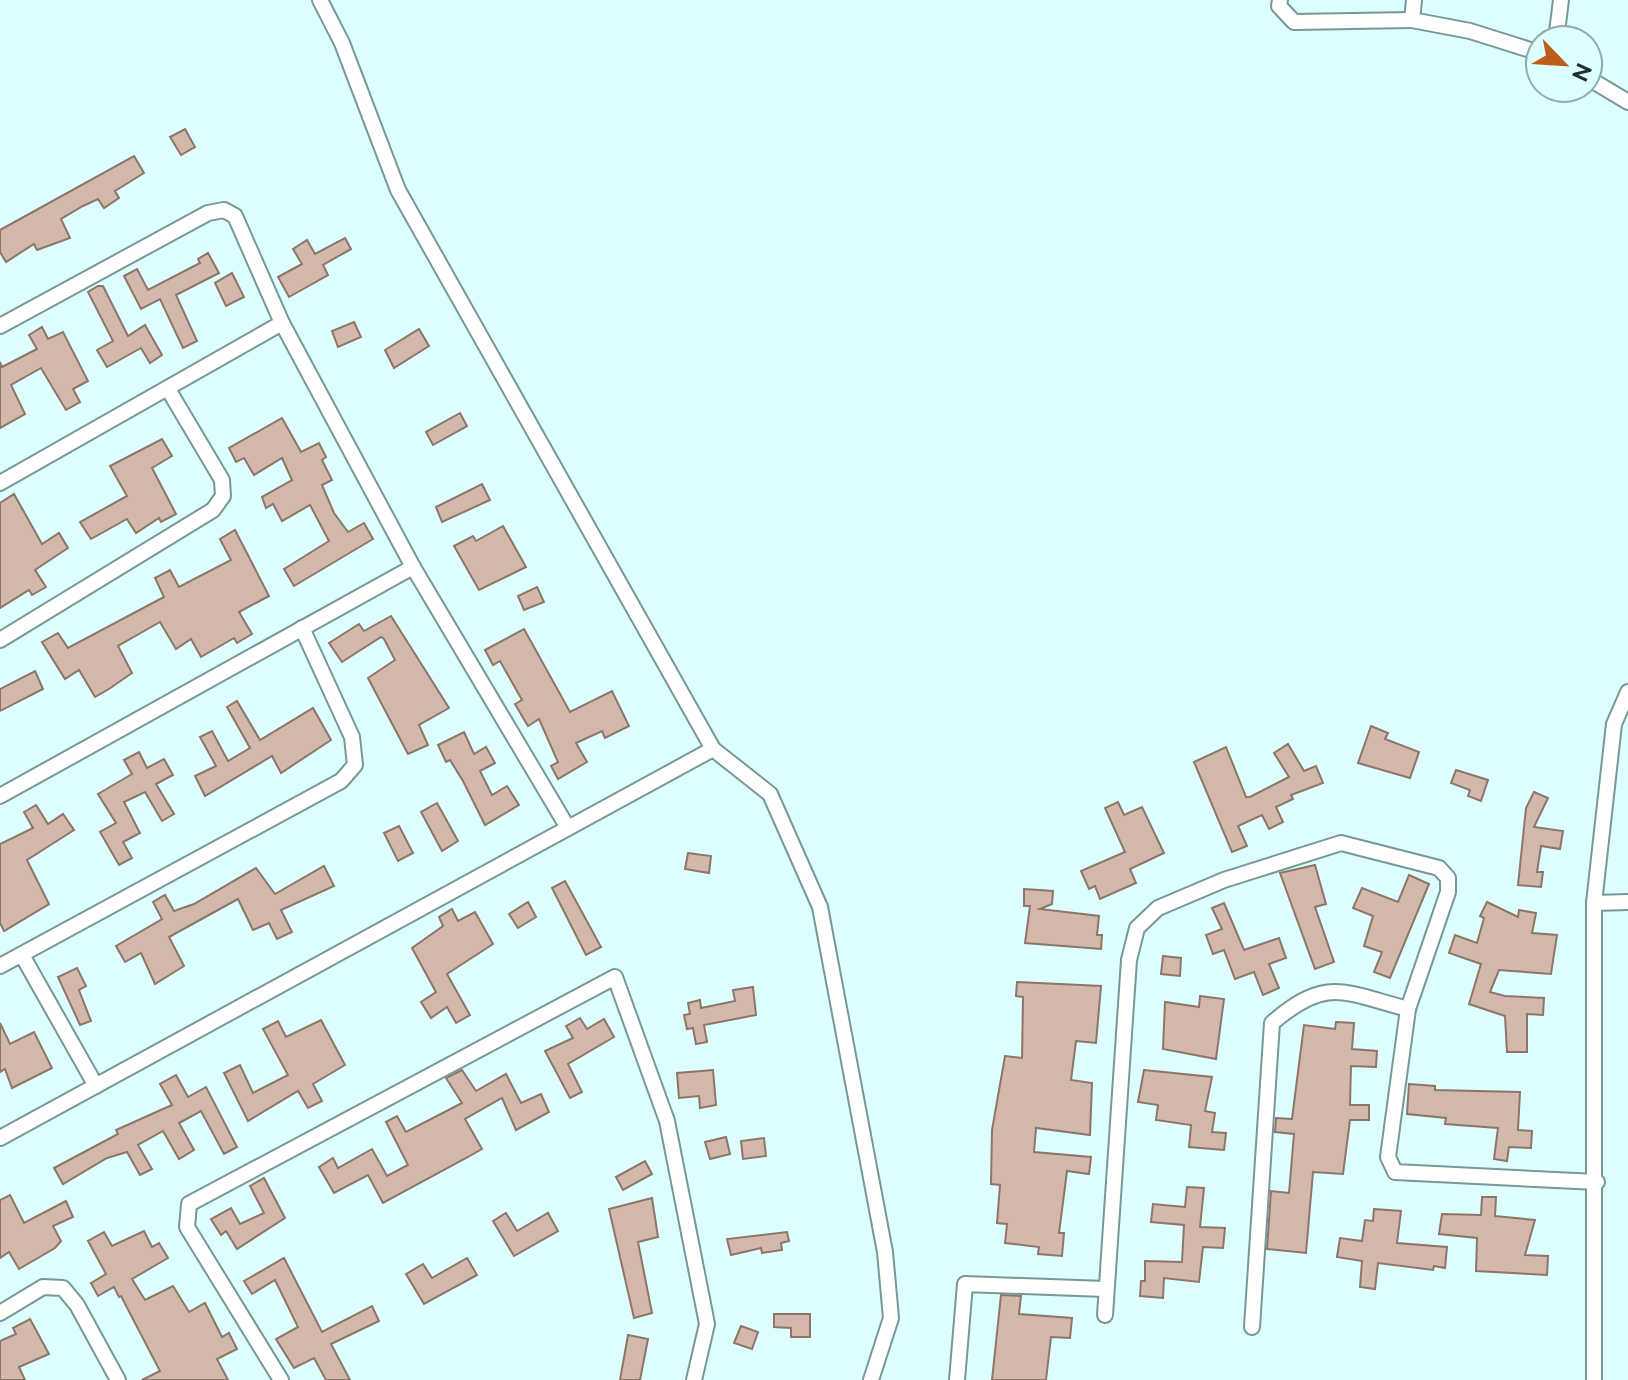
<svg xmlns="http://www.w3.org/2000/svg" width="1628" height="1380" font-family="Raleway,sans-serif">
<style>
.building{fill:#d2b9ab;stroke:#8d7569;stroke-width:2}
.lines{fill:none;stroke-linecap:round;stroke-linejoin:round}
.street-casing{stroke:#789898;stroke-width:18}
.street{stroke:#fff;stroke-width:14}
</style>
<rect width="100%" height="100%" fill="#dff"/>
<g class="building">
<path d="M185 129 195 147 181 155 170 137Z"/>
<path d="M134 156 144 173 115 191 119 198 104 208 98 199 83 206 61 219 70 238 37 250 34 244 6 262 0 252V230Z"/>
<path d="M345 238 351 249 323 265 328 275 289 297 278 277 302 264 293 249 307 240 315 254Z"/>
<path d="M208 253 219 273 176 295 197 341 183 348 160 299 141 309 124 276 137 269 148 290 200 263 198 259Z"/>
<path d="M232 273 244 297 226 306 215 283Z"/>
<path d="M98 286H103L128 336 145 325 162 355 150 363 141 348 107 367 97 350 113 341 88 292Z"/>
<path d="M354 322 361 337 338 347 332 331Z"/>
<path d="M42 327 48 339 63 332 88 381 73 389 80 402 66 410 41 368 11 385 25 414 0 428V362L2 367 37 349 29 335Z"/>
<path d="M419 329 429 346 394 368 385 350Z"/>
<path d="M460 413 467 426 433 445 426 432Z"/>
<path d="M282 418 301 452 319 443 326 457 322 460 332 480 322 485 334 513 348 532 364 523 373 539 294 586 284 569 329 541 310 505 282 521 273 504 266 508 262 497 292 480 282 458 254 475 244 458 236 462 229 448Z"/>
<path d="M162 439 172 456 152 468 176 514 161 522 159 518 136 533 127 519 91 539 80 522 127 496 110 466Z"/>
<path d="M482 484 490 500 442 522 436 507Z"/>
<path d="M14 494 42 544 59 533 68 548 35 570 46 587 32 595 29 590 0 608V503Z"/>
<path d="M503 526 526 567 479 590 454 546 473 536 476 541Z"/>
<path d="M235 530 269 596 239 612 252 634 237 643 234 638 201 657 191 639 176 649 160 622 118 646 132 673 109 689 95 697 79 670 65 679 42 642 58 633 68 648 164 597 155 578 170 570 179 587 231 560 220 539Z"/>
<path d="M537 587 544 602 524 610 518 596Z"/>
<path d="M391 616 449 708 419 725 428 745 408 754 368 678 395 660 384 639 381 637 342 662 329 643 359 624 364 631Z"/>
<path d="M524 629 570 712 612 691 629 726 605 738 602 731 576 743 587 762 558 779 551 766 558 762 539 719 528 726 515 704 522 700 500 661 493 665 485 650Z"/>
<path d="M35 671 43 689 0 711V689Z"/>
<path d="M237 701 260 740 313 708 331 740 281 773 272 756 205 796 195 776 216 766 200 737 212 731 228 761 250 748 227 707Z"/>
<path d="M1371 726 1388 733 1385 739 1419 752 1410 778 1358 763Z"/>
<path d="M464 732 474 754 486 747 495 763 480 771 492 795 507 786 519 805 485 825 463 781 450 760 446 762 438 745Z"/>
<path d="M1288 744 1304 771 1316 766 1323 783 1291 795 1293 799 1276 807 1283 822 1269 829 1262 815 1238 826 1247 846 1232 852 1194 762 1226 747 1246 797H1250L1289 777 1274 753Z"/>
<path d="M139 752 147 768 164 759 173 775 156 784 174 814 162 821 145 792 124 802 140 833 123 842 132 858 119 865 100 832 116 823 98 794 132 774 124 760Z"/>
<path d="M1456 770 1488 780 1481 801 1468 796 1470 790 1451 783Z"/>
<path d="M1534 792 1548 798 1534 827 1563 831 1560 849 1541 846 1537 872H1543L1541 887 1518 885 1526 808Z"/>
<path d="M1118 802 1124 815 1142 807 1164 853 1130 869 1136 883 1100 899 1095 886 1089 889 1081 871 1125 852 1105 808Z"/>
<path d="M437 803 458 841 442 851 421 812Z"/>
<path d="M36 805 48 824 63 814 74 830 27 860 49 904 4 931 0 923V844L33 828 24 812Z"/>
<path d="M399 826 413 853 398 861 384 833Z"/>
<path d="M688 853 711 856 709 873 685 869Z"/>
<path d="M1315 865 1326 904 1315 907 1334 962 1315 969 1280 873Z"/>
<path d="M324 866 334 886 281 910 292 932 277 939 269 923 253 930 238 899 169 937 184 966 155 984 141 953 125 962 116 946 162 919 153 902 165 895 174 911 194 904 256 868 275 894Z"/>
<path d="M1409 875 1429 884 1390 978 1374 972 1382 952 1364 946 1373 916 1353 908 1362 888 1398 902Z"/>
<path d="M565 881 601 947 586 955 552 888Z"/>
<path d="M1024 889 1053 891 1052 904 1040 909 1099 916 1097 935H1102L1101 949 1025 943 1030 906H1024Z"/>
<path d="M528 902 536 917 518 928 509 914Z"/>
<path d="M1487 902 1518 917 1519 910 1536 913 1532 933 1557 935 1551 974 1499 970 1490 992 1505 996 1544 998 1543 1015 1527 1014V1052H1507L1505 1016 1469 1004 1481 964 1449 953 1455 935 1477 943 1484 918 1480 916Z"/>
<path d="M1224 903 1244 950 1279 938 1286 958 1269 964 1279 988 1263 995 1254 972 1235 979 1224 950 1213 954 1206 935 1222 929 1212 908Z"/>
<path d="M452 909 458 921 475 912 493 944 447 974 470 1015 456 1023 447 1007 431 1018 421 1002 436 992 412 948 443 926 439 917Z"/>
<path d="M1163 956 1181 958 1180 976 1161 974Z"/>
<path d="M77 968 86 986 79 990 91 1021 80 1025 58 977Z"/>
<path d="M1017 982 1101 986 1096 1043 1076 1041 1071 1080 1092 1083 1090 1135 1036 1128 1034 1152 1091 1157 1089 1174 1067 1171 1059 1233H1064L1062 1256 1038 1254 1039 1247 1005 1243 1007 1224 997 1223 1000 1185 991 1184 992 1130 1005 1056 1022 1058 1023 997 1016 996Z"/>
<path d="M753 987 756 1015 704 1025 707 1042 696 1044 693 1028 687 1029 684 1015 690 1014 688 1003 700 1000 701 1008 735 1001 733 990Z"/>
<path d="M1200 996 1224 999 1216 1059 1163 1049 1165 1002 1199 1007Z"/>
<path d="M580 1018 587 1029 604 1019 614 1037 568 1064 582 1092 570 1098 545 1051 573 1038 566 1026Z"/>
<path d="M321 1020 345 1065 313 1084 322 1101 308 1108 298 1091 248 1121 224 1073 240 1065 253 1093 288 1075 263 1029 278 1021 286 1037Z"/>
<path d="M1336 1022 1354 1023 1352 1049 1377 1051 1376 1067 1351 1066 1350 1105H1369V1120H1350L1343 1174 1313 1172 1306 1253 1267 1249 1271 1191 1289 1193 1294 1134 1275 1132 1276 1118 1292 1119 1304 1025 1335 1029Z"/>
<path d="M0 1023 10 1044 34 1032 52 1068 12 1088 5 1069 0 1072Z"/>
<path d="M462 1070 476 1091 506 1074 521 1103 541 1094 549 1112 516 1130 502 1098 465 1119 482 1149 468 1157 383 1203 368 1175 334 1193 319 1167 333 1158 338 1168 372 1149 387 1176 408 1165 386 1122 397 1116 406 1132 462 1103 446 1078Z"/>
<path d="M713 1070 716 1105 700 1108 699 1096 679 1098 677 1073Z"/>
<path d="M1144 1070 1212 1077 1205 1111 1215 1113 1212 1132 1226 1133 1224 1150 1189 1147 1191 1125 1156 1120 1158 1105 1138 1102Z"/>
<path d="M176 1075 188 1097 206 1087 237 1147 224 1154 201 1111 179 1123 194 1150 179 1159 163 1131 138 1145 152 1169 140 1175 127 1152 107 1158 63 1184 54 1168 118 1134 116 1130 172 1105 160 1084Z"/>
<path d="M1409 1084 1435 1086V1090L1520 1092 1518 1130 1532 1131 1531 1148 1509 1147 1507 1161 1494 1159 1498 1128 1445 1124 1446 1118 1407 1114Z"/>
<path d="M726 1137 730 1154 710 1159 705 1142Z"/>
<path d="M764 1138 766 1156 743 1159 741 1141Z"/>
<path d="M645 1161 652 1174 623 1190 616 1177Z"/>
<path d="M264 1178 285 1218 237 1249 226 1231 221 1235 211 1219 231 1208 240 1224 264 1213 250 1186Z"/>
<path d="M1187 1187 1204 1188 1200 1227 1225 1228 1223 1248 1203 1247 1199 1282 1164 1278 1163 1298 1140 1296 1141 1281H1145V1261L1182 1262 1184 1225 1151 1222 1153 1204 1185 1207Z"/>
<path d="M10 1195 24 1223 66 1201 73 1217 53 1226 61 1241 55 1248 19 1269 9 1252 0 1258V1200Z"/>
<path d="M1482 1197H1496L1495 1216 1535 1220 1525 1255 1548 1256 1547 1275 1476 1271 1477 1238 1439 1234 1442 1214 1481 1215Z"/>
<path d="M652 1198 658 1237 638 1242 652 1313 634 1318 609 1209Z"/>
<path d="M1374 1209 1401 1211 1397 1243 1447 1247 1445 1268 1434 1266 1433 1270 1378 1263 1375 1289 1360 1287 1362 1261 1337 1257 1340 1238 1362 1241 1365 1220 1373 1221Z"/>
<path d="M506 1213 517 1231 548 1213 558 1231 514 1256 493 1221Z"/>
<path d="M144 1231 152 1247 159 1243 168 1258 132 1279 145 1300 173 1286 189 1312 205 1303 222 1337 229 1333 237 1349 217 1359 228 1380H142L160 1371 121 1296 119 1297 114 1287 98 1296 91 1283 106 1274 88 1241 104 1232 112 1246Z"/>
<path d="M787 1232 789 1241 781 1243 782 1250 762 1253 761 1248 731 1255 727 1239Z"/>
<path d="M284 1258 322 1332 372 1306 379 1321 331 1344 350 1380H326L314 1358 294 1368 276 1339 298 1327 275 1280 252 1294 244 1281Z"/>
<path d="M467 1258 477 1275 424 1304 406 1274 423 1264 432 1278Z"/>
<path d="M1001 1295 1021 1296 1019 1314 1072 1318 1070 1338 1051 1337 1046 1380H992Z"/>
<path d="M774 1314H810V1337H791V1328L774 1327Z"/>
<path d="M30 1319 49 1354 19 1367 25 1380H0V1341L16 1334 13 1328Z"/>
<path d="M741 1326 758 1332 752 1349 734 1343Z"/>
<path d="M628 1335 648 1339 640 1380H620Z"/>
</g>
<g class="lines">
<defs>
<g id="street">
<path d="M320 0 342 43 398 190 713 749 770 794 820 907 885 1252 891 1318 871 1380"/>
<path d="M1280 0 1279 6 1294 22 1412 20"/>
<path d="M1414 0 1412 20 1470 31 1540 53"/>
<path d="M1556 40 1561 0"/>
<path d="M1588 78 1628 102"/>
<path d="M0 326 208 213 224 210 235 216 282 323 413 567 568 828"/>
<path d="M0 483 282 323"/>
<path d="M0 640 213 510 223 496 222 480 168 389"/>
<path d="M0 796 413 567"/>
<path d="M1594 903 1628 902"/>
<path d="M22 955 96 1086"/>
<path d="M0 966 341 781 355 765 352 737 302 628"/>
<path d="M0 1138 713 749"/>
<path d="M0 1313 43 1287 63 1288 77 1305 118 1380"/>
<path d="M1105 1315 1129 960 1137 928 1158 908 1224 880 1341 843 1439 868 1448 878V892L1408 1009 1388 1157 1395 1172 1597 1182"/>
<path d="M1252 1327 1272 1023C1327 976 1343 992 1408 1009"/>
<path d="M281 1380 187 1227 189 1204 615 977 667 1121 707 1324 694 1380"/>
<path d="M957 1380 965 1284 1105 1289"/>
<path d="M1594 1380V903L1614 724 1628 692"/>
</g>
</defs>
<use href="#street" class="street-casing"/>
<use href="#street" class="street"/>
</g>
<g transform="translate(1564 64) rotate(115)"><circle r="38" fill="#ddffff" stroke="#92abab" stroke-width="2"/>
<path d="M0-6L14 30L0 20L-14 30Z" fill="#be5d1a"/>
<text y="-12" font-size="22" font-weight="bold" text-anchor="middle" fill="#212e2e">N</text>
</g>
</svg>
